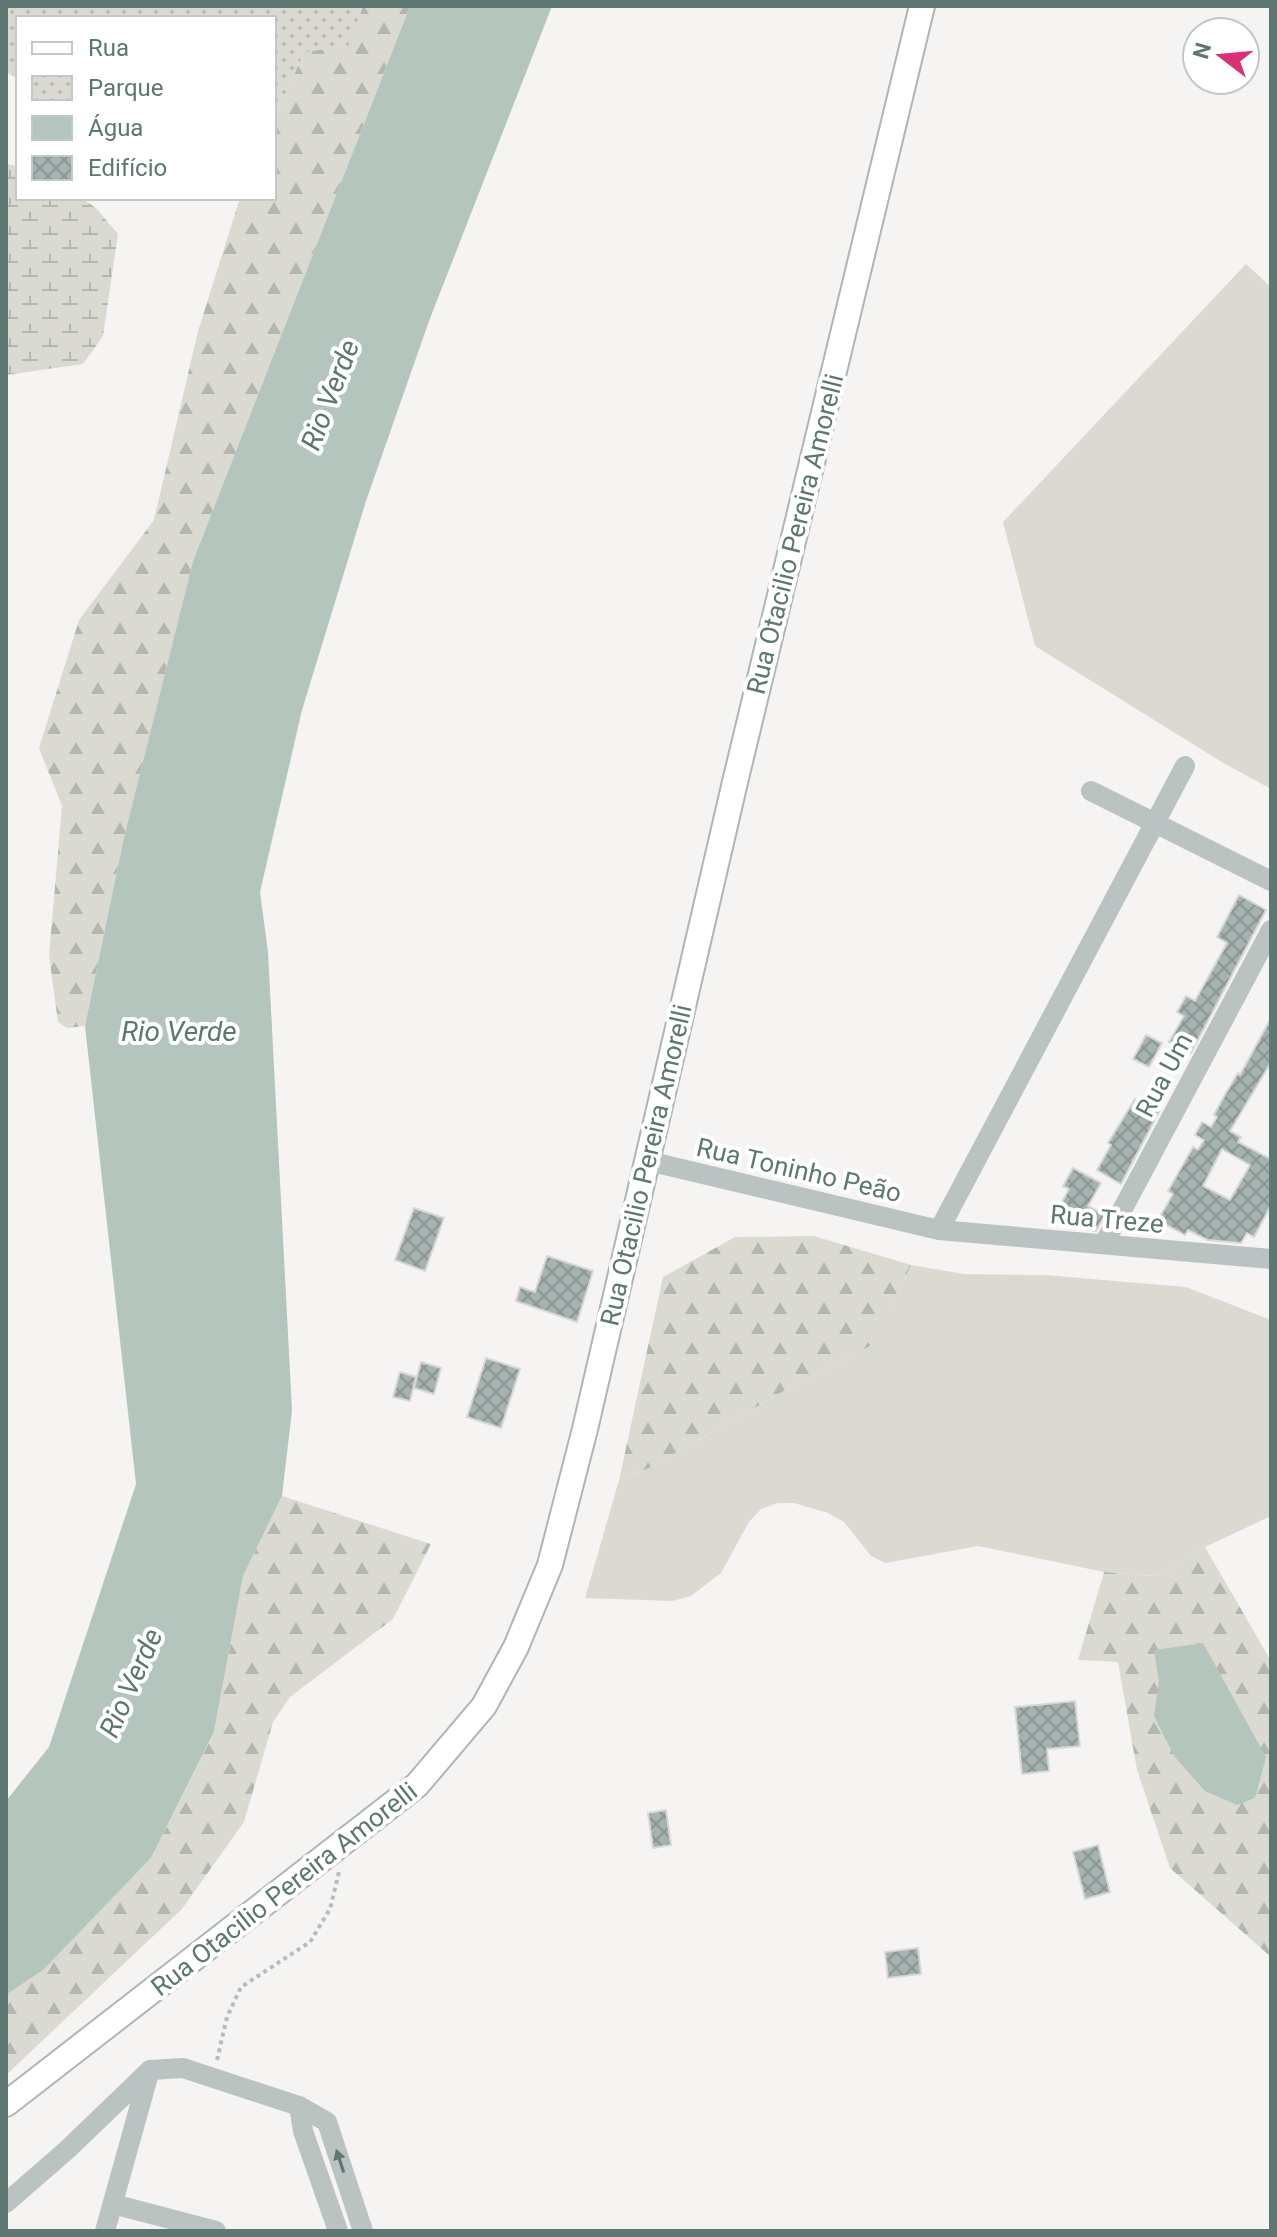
<svg xmlns="http://www.w3.org/2000/svg" width="1277" height="2237" font-family="Roboto,sans-serif">
<style>
.grass{fill:#dbdad2}
.forest{fill:url(#forest-firs)}
.wetland{fill:url(#wetland-marsh)}
.park{fill:url(#park-dots)}
.water{fill:#b4c5be}
.building{fill:url(#building-cross-hatch);stroke:#d8d6d6;stroke-width:2;fill-rule:evenodd}
.lines{fill:none;stroke-linecap:round;stroke-linejoin:round}
.major-casing{stroke:#adb6b4;stroke-width:28}
.path{stroke:#b6bcbb;stroke-width:4;stroke-dasharray:4 4;stroke-linecap:butt}
.minor{stroke:#bbc3c2;stroke-width:20}
.major{stroke:#fff;stroke-width:24}
.oneway{fill:#5e7772}
.labels{text-anchor:middle;dominant-baseline:central;stroke-width:8;stroke-linejoin:round;paint-order:stroke}
.street-label{font-size:26px;fill:#5e7772;stroke:#fff}
.water-label{font-size:28px;font-style:italic;fill:#5e786e;stroke:#fff}
</style>
<defs>
<pattern id="forest-firs" width="22" height="20" patternUnits="userSpaceOnUse" patternTransform="scale(2)"><rect width="22" height="20" fill="#dbdad2"/><path d="M5 1l3.5 6h-7zM16 11l3.5 6h-7z" fill="#b5b6af"/></pattern>
<pattern id="wetland-marsh" width="20" height="14" patternUnits="userSpaceOnUse" patternTransform="scale(2)"><rect width="20" height="14" fill="#dbdad2"/><path d="M1 5h8M5 5V1M11 12h8M15 12V8" fill="none" stroke="#b5b6af"/></pattern>
<pattern id="park-dots" width="8" height="8" patternUnits="userSpaceOnUse" patternTransform="scale(2)"><rect width="8" height="8" fill="#dbdad2"/><path d="M2 2h.1M6 6h.1" fill="none" stroke="#b5b6af" stroke-width="1.8" stroke-linecap="round"/></pattern>
<pattern id="building-cross-hatch" width="8" height="8" patternUnits="userSpaceOnUse" patternTransform="scale(2)"><rect width="8" height="8" fill="#a5b2af"/><path d="M0 0l8 8M0 8l8-8" fill="none" stroke="#8a9693"/></pattern>
</defs>
<rect width="100%" height="100%" fill="#f6f4f3"/>
<g class="grass">
<path d="M1246 264 1271 287V789L1220 761 1035 646 1003 522Z"/>
<path d="M911 1265 964 1274 1045 1275 1186 1287 1271 1320V1516L1205 1547 1157 1576 1104 1572 978 1546 886 1563 871 1556 844 1522 828 1513 794 1503H778L761 1509 749 1522 721 1573 691 1596 672 1601 585 1598 619 1480 649 1468 798 1383 873 1344Z"/>
</g>
<g class="forest">
<path d="M363 6H410L193 561 124 837 85 1026 67 1028 58 1022 49 955 62 806 39 748 79 620 154 520 198 331 240 198H274V121L304 51 347 46Z"/>
<path d="M814 1236 911 1265 874 1344 798 1383 649 1468 619 1480 663 1277 735 1237Z"/>
<path d="M282 1496 431 1544 393 1619 290 1697 273 1722 244 1822 182 1909 6 2075V1995L44 1968 151 1858 214 1733 243 1576Z"/>
<path d="M1205 1547 1271 1661V1957L1170 1868 1137 1770 1118 1662 1078 1660 1104 1572 1157 1576Z"/>
</g>
<path class="wetland" d="M6 164 18 166V198H81L96 208 118 234 103 336 83 364 6 375Z"/>
<path class="park" d="M6 6H363L348 46 304 52 274 121V18H18V78L6 72Z"/>
<g class="water">
<path d="M410 6H552L429 321 366 501 302 710 260 892 268 952 292 1410 282 1496 243 1576 214 1732 151 1858 44 1969 6 1995V1801L49 1747 136 1484 85 1026 124 837 193 561Z"/>
<path d="M1203 1643 1266 1757 1255 1798 1237 1805 1205 1791 1174 1756 1154 1716 1159 1682 1154 1650Z"/>
</g>
<g class="building">
<path d="M1239 895 1266 910 1191 1053 1169 1042 1184 1016 1177 1012 1186 996 1195 1001 1227 943 1217 937Z"/>
<path d="M1271 1018V1062L1230 1131 1241 1137 1238 1142 1271 1159V1205L1254 1237 1247 1233 1241 1243 1208 1240 1188 1230 1185 1235 1158 1220 1173 1194 1168 1191 1193 1147 1198 1150 1204 1140 1195 1135 1202 1122 1211 1127 1217 1117 1214 1115 1223 1098 1238 1073 1240 1075ZM1222 1149 1250 1165 1230 1200 1203 1186Z"/>
<path d="M1146 1035 1162 1043 1149 1067 1133 1059Z"/>
<path d="M1135 1099 1159 1112 1121 1184 1097 1170 1111 1145 1108 1143Z"/>
<path d="M1073 1168 1101 1183 1088 1206 1105 1215 1096 1231 1089 1230 1056 1213 1069 1189 1063 1186Z"/>
<path d="M414 1208 444 1218 425 1271 395 1260Z"/>
<path d="M547 1256 593 1271 577 1322 516 1301 520 1287 535 1292Z"/>
<path d="M486 1358 520 1369 501 1428 467 1417Z"/>
<path d="M421 1362 441 1368 434 1394 414 1388Z"/>
<path d="M400 1372 416 1377 410 1401 393 1397Z"/>
<path d="M1075 1701 1080 1746 1047 1749 1049 1771 1022 1774 1015 1707Z"/>
<path d="M666 1810 671 1845 653 1848 648 1813Z"/>
<path d="M1098 1845 1110 1892 1085 1899 1073 1852Z"/>
<path d="M918 1948 921 1974 888 1978 885 1952Z"/>
</g>
<g class="lines">
<defs>
<path id="major" d="M6 2104 417 1785 484 1706 516 1647 550 1565 585 1429 735 782 922 6"/>
</defs>
<use href="#major" class="major-casing"/>
<path class="path" d="M217 2060 227 2017 241 1987 310 1942 330 1909 339 1872"/>
<g class="minor">
<path d="M1091 791 1271 881"/>
<path d="M648 1161 939 1230 1271 1259"/>
<path d="M939 1230 1185 766"/>
<path d="M1104 1244 1271 930"/>
<path d="M150 2070 183 2068 299 2106 327 2122 363 2231"/>
<path d="M299 2106 303 2131 338 2231"/>
<path d="M6 2203 68 2149 150 2070"/>
<path d="M113 2204 216 2231"/>
<path d="M105 2231 149 2073"/>
</g>
<use href="#major" class="major"/>
</g>
<defs><path id="oneway-solid" d="M-6-.8H1V-3.2L6.5 0L1 3.2V.8H-6Z" transform="scale(2)"/></defs>
<use class="oneway" href="#oneway-solid" transform="translate(340 2161) rotate(-108)"/>
<g class="labels">
<g class="street-label">
<text transform="translate(795 534) rotate(-76)">Rua Otacilio Pereira Amorelli</text>
<text transform="translate(1164 1075) rotate(-62)">Rua Um</text>
<text transform="translate(646 1165) rotate(-77)">Rua Otacilio Pereira Amorelli</text>
<text transform="translate(799 1170) rotate(13)">Rua Toninho Peão</text>
<text transform="translate(1107 1219) rotate(5)">Rua Treze</text>
<text transform="translate(284 1889) rotate(-38)">Rua Otacilio Pereira Amorelli</text>
</g>
<g class="water-label">
<text transform="translate(330 395) rotate(-69)">Rio Verde</text>
<text x="179" y="1031">Rio Verde</text>
<text transform="translate(131 1683) rotate(-66)">Rio Verde</text>
</g>
</g>
<rect width="1277" height="2237" fill="none" stroke="#5e7772" stroke-width="16"/>
<rect x="16" y="16" width="260" height="184" fill="#ffffff" stroke="#bfc9c7" stroke-width="2"/>
<rect x="32" y="42" width="40" height="12" fill="#ffffff" stroke="#bfc9c7" stroke-width="2"/>
<text x="88" y="56" font-size="24" fill="#5e7772">Rua</text>
<rect x="32" y="76" width="40" height="24" fill="url(#park-dots)" stroke="#bfc9c7" stroke-width="2"/>
<text x="88" y="96" font-size="24" fill="#5e7772">Parque</text>
<rect x="32" y="116" width="40" height="24" fill="#b4c5be" stroke="#bfc9c7" stroke-width="2"/>
<text x="88" y="136" font-size="24" fill="#5e7772">Água</text>
<rect x="32" y="156" width="40" height="24" fill="url(#building-cross-hatch)" stroke="#bfc9c7" stroke-width="2"/>
<text x="88" y="176" font-size="24" fill="#5e7772">Edifício</text>
<g transform="translate(1221 56) rotate(286)"><circle r="38" fill="#ffffff" stroke="#bfc9c7" stroke-width="2"/>
<path d="M0-6L14 30L0 20L-14 30Z" fill="#d93175"/>
<text y="-12" font-size="22" font-weight="bold" text-anchor="middle" fill="#5e7772">N</text>
</g>
</svg>
